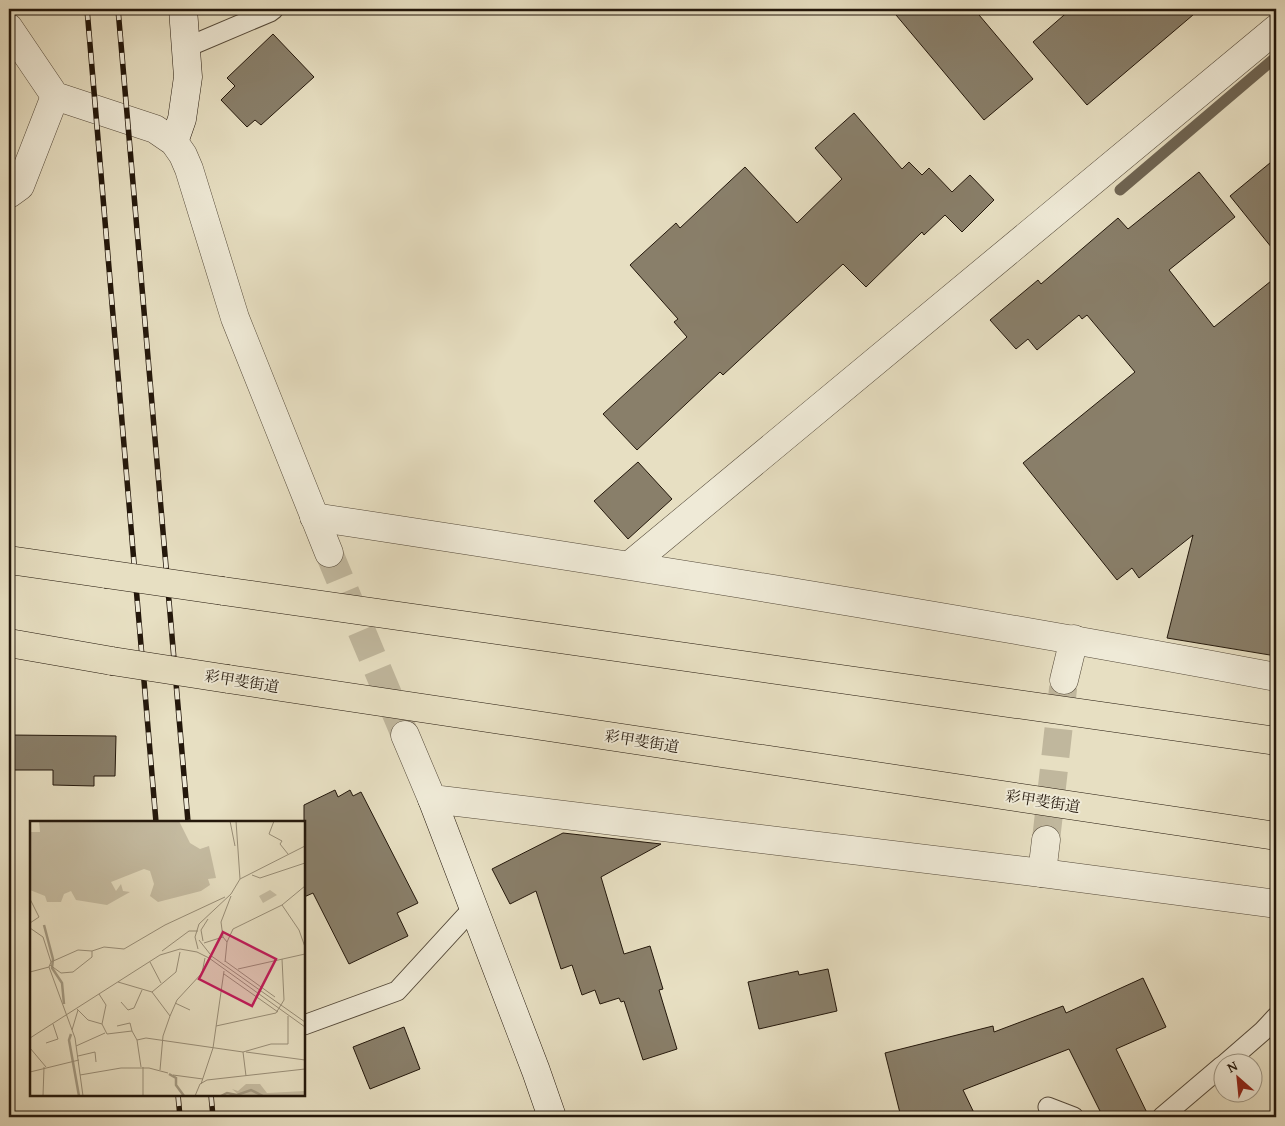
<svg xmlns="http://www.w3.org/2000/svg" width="1285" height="1126" font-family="'Gentium Book Plus','Noto Serif JP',serif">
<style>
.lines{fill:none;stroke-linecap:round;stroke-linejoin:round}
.stream{stroke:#706654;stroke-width:11}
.building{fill:#897f6a;stroke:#23170b}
.street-tunnel{stroke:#c0b79d;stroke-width:28;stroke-dasharray:28 14;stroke-linecap:butt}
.lane-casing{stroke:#544939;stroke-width:21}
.street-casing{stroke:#544939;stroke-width:29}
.secondary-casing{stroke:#23170b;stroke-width:29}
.highway-casing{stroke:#23170b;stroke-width:29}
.lane{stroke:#efead7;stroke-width:19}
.street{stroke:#efead7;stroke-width:28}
.secondary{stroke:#efead7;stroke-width:28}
.highway{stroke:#e7dfc2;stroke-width:28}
.rail-casing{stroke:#23170b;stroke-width:5.5}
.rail{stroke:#efead7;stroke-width:4;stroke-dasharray:11;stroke-linecap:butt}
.highway-bridge-casing{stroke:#23170b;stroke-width:29;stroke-linecap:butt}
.highway-bridge{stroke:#e7dfc2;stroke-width:28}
.labels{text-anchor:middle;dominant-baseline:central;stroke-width:4;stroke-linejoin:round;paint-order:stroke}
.street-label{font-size:15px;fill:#23170b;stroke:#efead7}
.inset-river{fill:none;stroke:#a49b84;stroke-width:2.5}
.inset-road{fill:none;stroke:#998f79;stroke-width:1}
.view{fill:#c2185b;fill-opacity:0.15;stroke:#c2185b;stroke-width:2.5}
.inset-edge{fill:none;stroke:#23170b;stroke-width:2.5}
</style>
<rect width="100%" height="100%" fill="#e7dfc2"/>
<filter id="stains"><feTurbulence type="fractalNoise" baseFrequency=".004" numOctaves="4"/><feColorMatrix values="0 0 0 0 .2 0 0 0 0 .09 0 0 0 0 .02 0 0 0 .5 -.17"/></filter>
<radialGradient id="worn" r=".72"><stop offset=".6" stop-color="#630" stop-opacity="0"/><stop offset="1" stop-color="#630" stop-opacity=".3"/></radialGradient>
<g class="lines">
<path class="stream" d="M1120 190 1276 57"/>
</g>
<g class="building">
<path d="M891 9H974L1033 79 984 120Z"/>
<path d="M1071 9H1200L1087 105 1033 42Z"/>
<path d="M273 34 314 77 261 125 255 120 247 127 221 100 235 86 227 78Z"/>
<path d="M854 113 902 169 909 162 922 175 929 168 952 192 970 175 994 200 962 232 945 215 924 235 922 232 866 287 843 264 723 375 720 372 637 450 603 414 687 337 674 322 678 319 630 265 676 223 680 228 745 167 797 223 842 179 815 148Z"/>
<path d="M1276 158V253L1230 196Z"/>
<path d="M1199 172 1235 217 1169 270 1214 327 1276 277V656L1167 638 1193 535 1139 578 1132 568 1117 580 1023 463 1135 372 1087 315 1082 319 1079 315 1037 350 1028 339 1016 349 990 320 1038 280 1041 284 1118 218 1128 229Z"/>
<path d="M638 462 672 499 628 539 594 501Z"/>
<path d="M9 735 116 736 115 776H94V786L53 785V770H9Z"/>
<path d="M335 790 338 797 350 790 353 796 361 792 418 903 397 913 408 936 349 964 313 893 304 897V805Z"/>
<path d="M563 833 661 844 601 877 624 954 650 946 663 989 659 990 677 1049 643 1060 624 1001 621 1002 619 998 600 1004 595 990 582 995 572 965 561 969 536 891 510 904 492 869Z"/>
<path d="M828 969 837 1011 759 1029 748 982 798 971 799 975Z"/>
<path d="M1143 978 1166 1027 1116 1049 1149 1117H1103L1069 1049 963 1090 976 1117H901L885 1053 993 1026 994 1032 1063 1006 1066 1013Z"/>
<path d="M404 1027 420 1069 370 1089 353 1047Z"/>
</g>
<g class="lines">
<g class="street-tunnel">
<path d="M329 553 405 735"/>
<path d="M1046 840 1064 680"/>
</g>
<defs>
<g id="lane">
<path d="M185 48 270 12 274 9"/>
<path d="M304 1025 397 991 474 907"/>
<path d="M1225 1064 1263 1031 1276 1017"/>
<path d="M1048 1107 1074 1117"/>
<path d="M1162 1117 1222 1066"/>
</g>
<g id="street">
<path d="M9 28 55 96 155 129 174 142 183 155 189 169 235 318 329 553"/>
<path d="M9 194 20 186 55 96"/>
<path d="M314 517C636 566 957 617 1276 677"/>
<path d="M630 565 1276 29"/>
<path d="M1064 680 1074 639"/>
<path d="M405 735 432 799 1042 873 1276 904"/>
<path d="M1042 873 1046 840"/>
</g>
<g id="secondary">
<path d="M174 142 182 119 188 77 183 9"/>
<path d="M432 799 536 1071 552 1117"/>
</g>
<g id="highway">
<path d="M9 560 106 574"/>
<path d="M223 591 1276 741"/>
<path d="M9 643 112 661"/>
<path d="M228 679 1276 836"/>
</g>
</defs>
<use href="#lane" class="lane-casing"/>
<use href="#street" class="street-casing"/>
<use href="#secondary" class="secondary-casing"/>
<use href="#highway" class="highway-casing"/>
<use href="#lane" class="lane"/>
<use href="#street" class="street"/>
<use href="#secondary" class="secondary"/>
<use href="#highway" class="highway"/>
<defs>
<g id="rail">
<path d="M87 9 156 822"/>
<path d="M118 9 188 822"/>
<path d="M178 1095 180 1117"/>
<path d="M211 1095 213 1117"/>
</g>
</defs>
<use href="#rail" class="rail-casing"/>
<use href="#rail" class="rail"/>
<defs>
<g id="highway-bridge">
<path d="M106 574 223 591"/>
<path d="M112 661 228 679"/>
</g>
</defs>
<use href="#highway-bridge" class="highway-bridge-casing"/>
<use href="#highway-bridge" class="highway-bridge"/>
</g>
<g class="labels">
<g class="street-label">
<text transform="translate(242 681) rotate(9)">彩甲斐街道</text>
<text transform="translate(642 741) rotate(9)">彩甲斐街道</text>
<text transform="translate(1043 801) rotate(9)">彩甲斐街道</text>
</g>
</g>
<g transform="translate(30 821)">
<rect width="275" height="275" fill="#e7dfc2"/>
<path d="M9 0H149L160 22 170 28 179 25 186 57 178 58 180 64 171 70 128 81 120 75 124 63 120 50 114 48 81 61 86 70 91 63 93 70 100 71 77 84 46 79 41 70 34 73 31 81H17L15 75 0 69V11H10ZM240 69 247 74 233 82 229 75ZM216 263H230L237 272 275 270V275H210L202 268 208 270Z" fill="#c6bda3"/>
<path class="inset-river" d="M14 104 23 138 22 147 32 162 34 183M41 213 39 219 49 275M139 253 146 257V264L154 275M191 275 197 272 207 274 221 269 233 275"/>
<path class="inset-road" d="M200 0 205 25M244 0 239 13 252 20 250 23 258 33M222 54 230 57 275 42M210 58 275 25M0 78 9 96 0 102M252 84 269 109 275 126M0 107 13 116 21 141 19 146 0 151M169 119 180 133M173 120 171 109 178 98M197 121 193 116 191 101 201 75M174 122 193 116M168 128 165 116 169 103 201 73 210 58 206 0M132 130 159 110H168M180 134 275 201M195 140 245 176M21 141 48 129 62 130 74 126 94 128 135 104 195 76M120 141 131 162M195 141 197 121 203 108 252 84 275 65M20 144 31 152 43 151 62 136V130M19 146 45 217 53 275M208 148 275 133M194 153 248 191M88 161 122 171 140 195M122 171 146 151 150 131M69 173 76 184 72 203M91 181 98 189 104 187 112 169M145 182 160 189M47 188 58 199 72 203 77 213 102 210 107 219 116 217 213 231 241 223H258V195M87 205 100 202 102 210M186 205 246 192 254 179 252 138M42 209 48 189M0 217 130 134 150 128 167 131 179 137 275 206M107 219 111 246M16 222 28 218 23 203M46 225 75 212M0 227 16 246M213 231 216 255M216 231 275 239M48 235 65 231 66 241M130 249 133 215 140 195 147 179 172 152 175 137M0 251 49 239M50 254 91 247H119L138 252M143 254 173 258M171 263 183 227 194 150M13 275 14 246M113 275V246M165 275 170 263 177 259 275 248"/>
<path class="view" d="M193 111 246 138 222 185 169 158Z"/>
<rect width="275" height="275" class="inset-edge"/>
</g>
<rect width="1285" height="1126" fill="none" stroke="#e7dfc2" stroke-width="30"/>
<rect x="10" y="10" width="1265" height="1106" fill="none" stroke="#23170b" stroke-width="2.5"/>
<rect x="15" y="15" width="1255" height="1096" fill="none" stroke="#23170b"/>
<g transform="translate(1238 1078) rotate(333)"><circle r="24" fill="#efead7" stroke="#9d9685"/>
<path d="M0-4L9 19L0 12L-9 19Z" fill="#8f2418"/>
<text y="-8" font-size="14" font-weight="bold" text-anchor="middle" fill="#23170b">N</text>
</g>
<rect width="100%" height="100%" filter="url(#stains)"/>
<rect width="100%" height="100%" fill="url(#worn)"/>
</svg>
